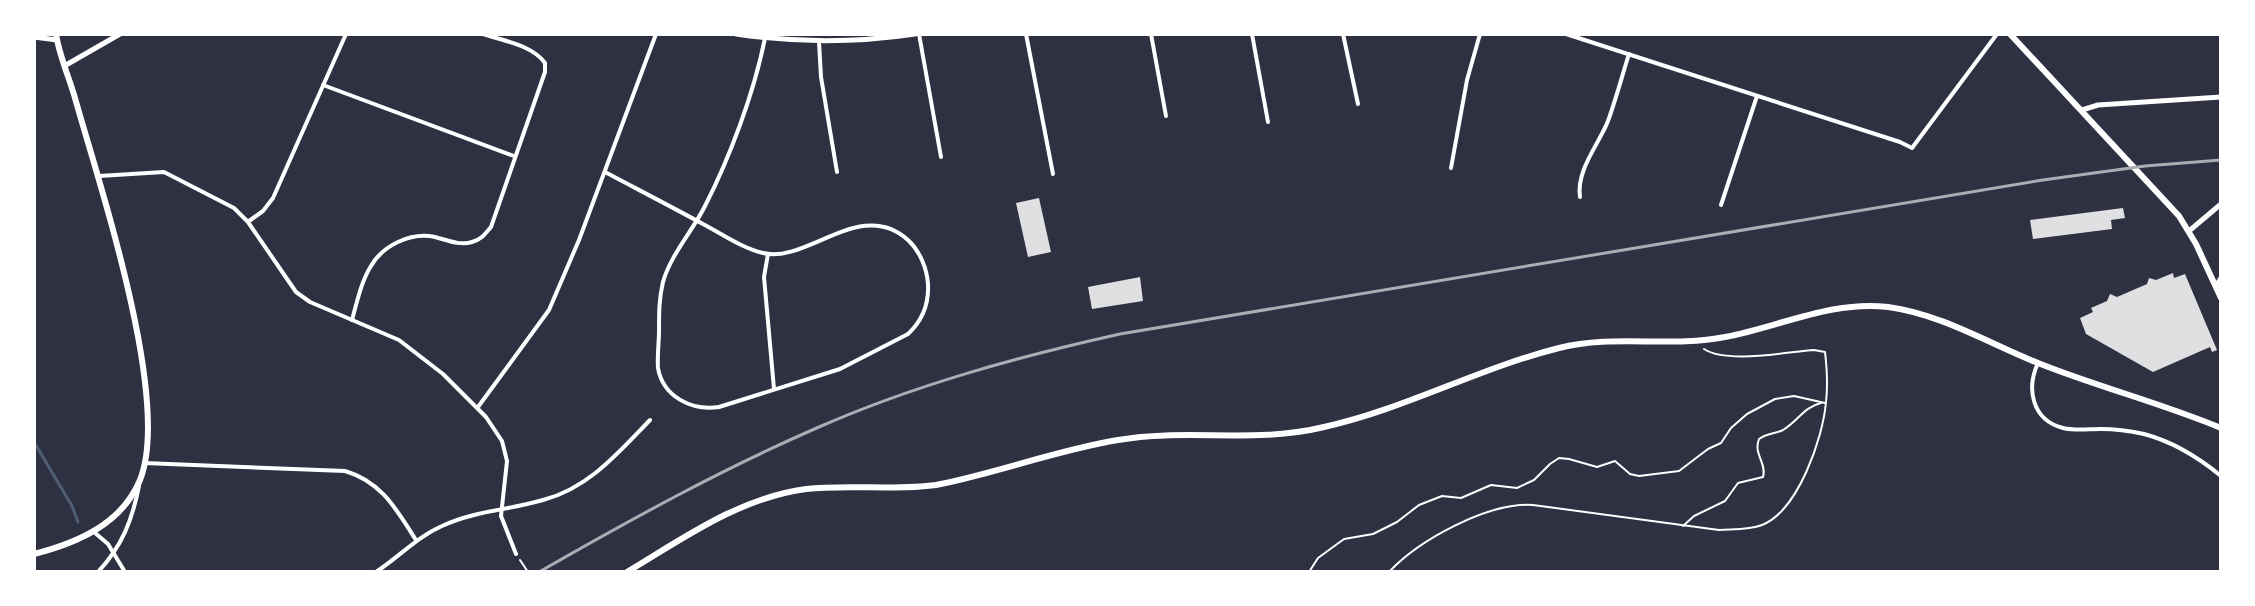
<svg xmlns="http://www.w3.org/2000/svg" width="2255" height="606" font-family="'Exo 2',sans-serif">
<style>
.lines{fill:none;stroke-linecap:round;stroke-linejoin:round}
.stream{stroke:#4f5d75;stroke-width:3}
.building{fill:#e0e0e3}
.path{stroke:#fff;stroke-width:2}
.minor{stroke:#fff;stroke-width:4}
.tertiary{stroke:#fff;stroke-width:5}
.secondary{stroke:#fff;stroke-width:6}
.primary{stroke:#fff;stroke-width:6}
.rail{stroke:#abadb3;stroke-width:3}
</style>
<rect width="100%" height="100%" fill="#2d3142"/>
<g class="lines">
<path class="stream" d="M34 442 72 506 78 522"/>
</g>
<g class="building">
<path d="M1039 198 1051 252 1028 257 1016 203Z"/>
<path d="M2123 208 2125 218 2111 220 2112 229 2033 239 2030 220Z"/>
<path d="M2173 273 2174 278 2185 274 2217 350 2212 352 2210 347 2153 372 2086 334 2080 318 2093 312 2091 308 2107 301 2110 294 2117 297 2147 284 2149 278 2156 280Z"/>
<path d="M1140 277 1143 301 1092 309 1088 287Z"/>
</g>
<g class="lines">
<g class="path">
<path d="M1683 526 1694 516 1725 501 1738 483 1763 477C1767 463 1753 454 1759 439 1767 433 1775 434 1783 430 1798 421 1804 407 1821 403"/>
<path d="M520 560 528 572"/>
<path d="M1309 572 1318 558 1344 539 1373 534 1397 522 1419 505 1442 496 1461 498 1491 485 1517 488 1534 480 1550 464 1559 458 1569 459 1597 467 1615 461 1630 474 1639 476 1679 471 1708 449 1721 443 1731 428 1747 414 1775 399 1794 396 1825 403"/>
<path d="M1389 572C1419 540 1488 502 1533 505L1719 530C1734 529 1749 530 1762 525 1798 511 1823 438 1826 402 1828 385 1827 369 1825 352L1814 350C1786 352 1727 364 1704 349"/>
</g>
<g class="minor">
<path d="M919 34 941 157"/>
<path d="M1026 34 1053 174"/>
<path d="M1151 34 1166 116"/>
<path d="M1252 34 1268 122"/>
<path d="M1343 34 1358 104"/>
<path d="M1566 34 1900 142 1912 148 1997 34"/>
<path d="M819 42 821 77 837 172"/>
<path d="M323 85 514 156"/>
<path d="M1451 168 1467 80 1480 34"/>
<path d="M605 172C637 189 670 206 703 224 722 234 742 248 763 253 807 264 861 197 908 240 920 251 927 269 928 284 929 303 922 321 908 334L840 369 719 407C692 411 663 397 658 368 657 356 659 343 659 331 659 314 659 298 663 282 671 254 692 232 705 206 730 157 754 93 765 38"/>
<path d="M99 176 164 172 234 208 248 222 296 292 310 302 399 340 443 374 486 417 502 441 507 461 501 516 516 554"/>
<path d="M1580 197C1576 170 1599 144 1608 121 1616 99 1622 76 1629 54"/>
<path d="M1721 205 1757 96"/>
<path d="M249 221 263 211 273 198 346 34"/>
<path d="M768 254 764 277 774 389"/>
<path d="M352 320C357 302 361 282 371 266 383 245 411 232 435 237 447 240 460 246 472 242 481 240 485 234 491 227L545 72V63C532 45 504 41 483 34"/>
<path d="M2038 363C2026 389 2032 420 2063 428 2075 431 2088 429 2101 429 2116 429 2130 431 2144 434 2174 442 2198 457 2221 476"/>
<path d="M478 407 549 310 579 240 656 34"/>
<path d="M144 463 345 471C382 482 396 509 416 540"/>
<path d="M94 532 108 544 125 572"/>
<path d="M98 572C122 546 132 521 139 486"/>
<path d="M376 572C399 557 417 537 442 526 474 511 509 510 543 500 589 488 619 452 650 420"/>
</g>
<g class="tertiary">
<path d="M736 34C796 43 855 43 915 34"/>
<path d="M34 37 57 40"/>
<path d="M66 65 120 34"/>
<path d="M2082 110 2098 105 2221 97"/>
<path d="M2189 231 2221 204"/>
<path d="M2216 286 2221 278"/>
</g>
<path class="secondary" d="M34 554C77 543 122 524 140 480 172 400 99 184 75 98 69 77 59 55 56 34"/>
<g class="primary">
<path d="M2010 34 2179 216 2196 244 2221 298"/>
<path d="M627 572C684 538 739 498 806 489 849 484 893 491 936 485 997 473 1057 450 1118 440 1187 428 1254 444 1324 427 1405 409 1479 368 1559 348 1614 334 1670 348 1725 337 1779 327 1832 300 1888 307 1941 314 1990 344 2038 363 2098 387 2161 403 2221 428"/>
</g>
<path class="rail" d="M539 572C630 520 722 469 819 427 915 385 1017 357 1120 334L2043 180 2145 166 2221 160"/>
</g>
<rect width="2255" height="606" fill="none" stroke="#ffffff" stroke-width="72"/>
</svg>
